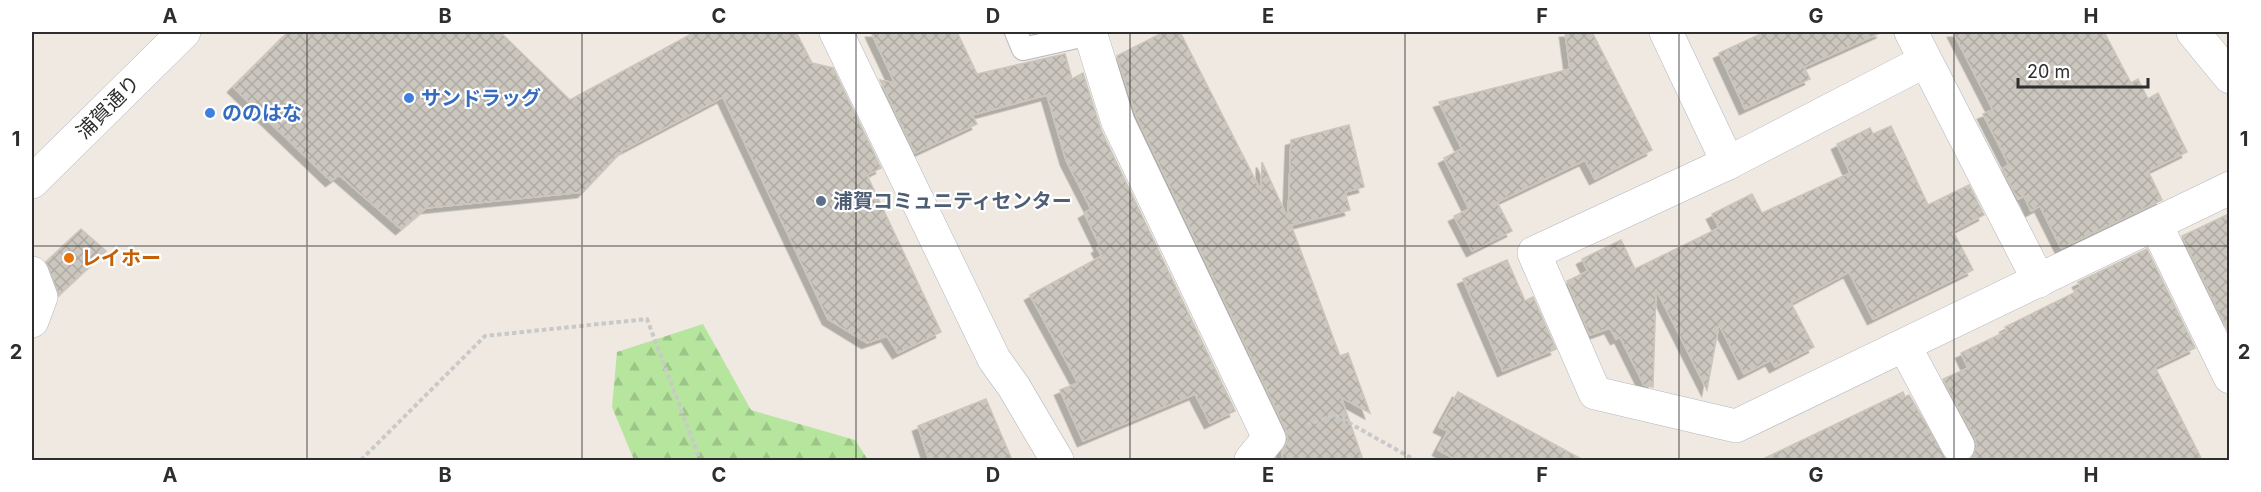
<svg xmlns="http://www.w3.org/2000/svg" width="2261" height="492" font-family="Inter,'Noto Sans JP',sans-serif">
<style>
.forest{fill:url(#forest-firs)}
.building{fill:url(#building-cross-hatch);stroke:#cbc5ba;stroke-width:1.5;filter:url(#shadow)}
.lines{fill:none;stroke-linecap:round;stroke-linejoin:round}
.service-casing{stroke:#b4b7c1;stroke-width:24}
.minor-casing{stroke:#b4b7c1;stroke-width:34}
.tertiary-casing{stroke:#b4b7c1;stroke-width:34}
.secondary-casing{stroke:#b4b7c1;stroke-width:34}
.path{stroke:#c9c9c9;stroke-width:4;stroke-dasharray:4.5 3;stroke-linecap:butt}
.service{stroke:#fff;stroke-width:22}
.minor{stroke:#fff;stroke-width:33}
.tertiary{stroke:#fff;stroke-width:33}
.secondary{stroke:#fff;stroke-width:33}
.grid{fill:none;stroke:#2e2e2e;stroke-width:1.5;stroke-opacity:0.55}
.shop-dot{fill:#3f7fe0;stroke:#fff;stroke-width:2}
.service-dot{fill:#5c6f8a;stroke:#fff;stroke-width:2}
.food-dot{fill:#e8710a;stroke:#fff;stroke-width:2}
.labels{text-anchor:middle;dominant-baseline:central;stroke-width:4.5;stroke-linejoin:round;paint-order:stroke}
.shop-label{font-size:20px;font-weight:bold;fill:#366cbe;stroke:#fff;text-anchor:start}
.street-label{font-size:20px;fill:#2e2e2e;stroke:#fff}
.service-label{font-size:20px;font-weight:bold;fill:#4e5e75;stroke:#fff;text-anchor:start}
.food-label{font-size:20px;font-weight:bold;fill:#c56008;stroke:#fff;text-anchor:start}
.neatline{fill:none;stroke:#2e2e2e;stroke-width:2}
.grid-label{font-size:20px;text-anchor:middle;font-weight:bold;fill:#2e2e2e}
</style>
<defs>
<pattern id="forest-firs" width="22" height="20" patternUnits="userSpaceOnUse" patternTransform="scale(1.5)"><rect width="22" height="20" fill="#b6e59e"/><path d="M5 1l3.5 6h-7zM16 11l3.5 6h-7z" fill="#9dc588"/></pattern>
<pattern id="building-cross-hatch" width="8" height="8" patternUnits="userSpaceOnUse" patternTransform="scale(1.5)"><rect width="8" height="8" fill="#cbc7bf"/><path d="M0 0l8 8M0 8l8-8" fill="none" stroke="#afaba4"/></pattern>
<filter id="shadow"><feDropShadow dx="-5.5" dy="5.5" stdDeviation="0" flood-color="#0004"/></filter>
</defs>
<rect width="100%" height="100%" fill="#efe9e1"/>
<path class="forest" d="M703 324 751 410 855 440 868 460H634L612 407 617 352Z"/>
<g class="building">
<path d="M288 32H500L570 100 695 32H796L812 63 833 68 881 168 867 175 941 332 898 353 887 336 867 343 828 319 723 97 623 150 583 192 426 208 401 229 339 175 331 181 233 87Z"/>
<path d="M871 32H957L977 74 1065 54 1072 79 1083 73 1101 130 1235 411 1210 423 1195 394 1083 441 1060 390 1078 383 1030 295 1102 256 1097 248 1100 246 1084 213 1091 209 1066 160 1047 95 972 115 977 124 915 153 880 80 895 83Z"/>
<path d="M1164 32H1180L1261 191 1262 162 1288 219 1291 140 1349 125 1364 187 1345 192 1350 210 1291 225 1340 356 1348 353 1370 413 1341 397 1363 460H1283L1282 451 1288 440 1286 430 1136 115 1117 56Z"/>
<path d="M1565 32H1592L1652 150 1595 179 1585 160 1497 202 1512 231 1472 251 1454 216 1469 209 1444 158 1462 149 1439 102 1570 69Z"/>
<path d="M1765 32H1882L1804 67 1810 79 1745 109 1719 53Z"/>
<path d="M1953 32H2104L2131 83 2138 79 2148 99 2158 93 2187 152 2148 171 2162 200 2061 248 2040 206 2031 211 2024 196 2018 199 2002 169 2009 165 1983 114 1993 110Z"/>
<path d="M1891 126 1928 205 1969 185 1984 215 1953 231 1973 270 1873 319 1849 272 1791 303 1814 347 1775 367 1771 360 1744 374 1719 324 1707 390 1656 289 1653 387 1644 385 1620 337 1616 339 1610 328 1590 335 1567 281 1588 271 1582 259 1621 240 1635 269 1719 228 1712 214 1752 194 1762 213 1850 173 1837 144 1870 128 1873 134Z"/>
<path d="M2229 214V330L2228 331 2182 236Z"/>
<path d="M81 229 106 251 59 295 46 262Z"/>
<path d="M2147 249 2195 348 2155 367 2202 460H1969L1977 447 1975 438 1943 379 1968 368 1961 353 2007 331 2005 327 2076 292 2075 290 2081 287 2078 282Z"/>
<path d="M1507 260 1525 301 1533 297 1556 349 1503 371 1463 279Z"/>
<path d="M1458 392 1583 460H1457L1438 450 1448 431 1439 427Z"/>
<path d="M1903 392 1905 397 1909 395 1947 460H1761Z"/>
<path d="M986 399 1012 460H929L918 426Z"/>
</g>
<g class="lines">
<defs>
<path id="service" d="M1016 32 1023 49 1090 34"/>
<g id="minor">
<path d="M1090 32 1118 122 1269 438 1251 460"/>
<path d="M1666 32 1728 163"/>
<path d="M1911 32 2039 281"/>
<path d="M1925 61 1728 163 1534 253 1595 393 1736 426 2230 188"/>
<path d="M2156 225 2230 377"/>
<path d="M32 273 41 297 32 321"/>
<path d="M1905 347 1958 446"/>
</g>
<g id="tertiary">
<path d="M836 32 994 359 1014 387 1057 460"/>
<path d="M2193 32 2230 77"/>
</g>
<path id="secondary" d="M32 182 184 32"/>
</defs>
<use href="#service" class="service-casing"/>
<use href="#minor" class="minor-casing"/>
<use href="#tertiary" class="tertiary-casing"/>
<use href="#secondary" class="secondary-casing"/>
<g class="path">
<path d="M1307 425 1335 415 1415 460"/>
<path d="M361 460 485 336 647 319 700 460"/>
</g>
<use href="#service" class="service"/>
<use href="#minor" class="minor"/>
<use href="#tertiary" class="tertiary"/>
<use href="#secondary" class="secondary"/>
</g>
<path class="grid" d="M307 32V460M582 32V460M856 32V460M1130 32V460M1405 32V460M1679 32V460M1954 32V460M32 246H2230"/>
<g class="shop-dot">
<circle cx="409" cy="98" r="6"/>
<circle cx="210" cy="113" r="6"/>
</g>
<circle class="service-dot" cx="821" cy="201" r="6"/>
<circle class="food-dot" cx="69" cy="258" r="6"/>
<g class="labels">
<g class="shop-label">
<text x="421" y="98">サンドラッグ</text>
<text x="222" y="113">ののはな</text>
</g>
<g class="street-label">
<text transform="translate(108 107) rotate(-45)">浦賀通り</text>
</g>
<g class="service-label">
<text x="833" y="201">浦賀コミュニティセンター</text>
</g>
<g class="food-label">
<text x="81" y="258">レイホー</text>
</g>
</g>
<rect width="2261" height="492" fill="none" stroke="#ffffff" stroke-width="66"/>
<path d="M2018 78v9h130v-9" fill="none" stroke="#2e2e2e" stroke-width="3"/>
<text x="2027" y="78" font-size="18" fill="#2e2e2e" stroke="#ffffff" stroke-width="4.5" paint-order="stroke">20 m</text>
<rect x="33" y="33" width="2195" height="426" class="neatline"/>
<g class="grid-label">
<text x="170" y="23">A</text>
<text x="445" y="23">B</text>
<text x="719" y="23">C</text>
<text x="993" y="23">D</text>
<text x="1268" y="23">E</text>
<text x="1542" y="23">F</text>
<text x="1816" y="23">G</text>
<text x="2091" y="23">H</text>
<text x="16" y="146">1</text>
<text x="2244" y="146">1</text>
<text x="16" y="359">2</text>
<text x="2244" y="359">2</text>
<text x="170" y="482">A</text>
<text x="445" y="482">B</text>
<text x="719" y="482">C</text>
<text x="993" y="482">D</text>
<text x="1268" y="482">E</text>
<text x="1542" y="482">F</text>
<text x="1816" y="482">G</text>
<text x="2091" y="482">H</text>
</g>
</svg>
